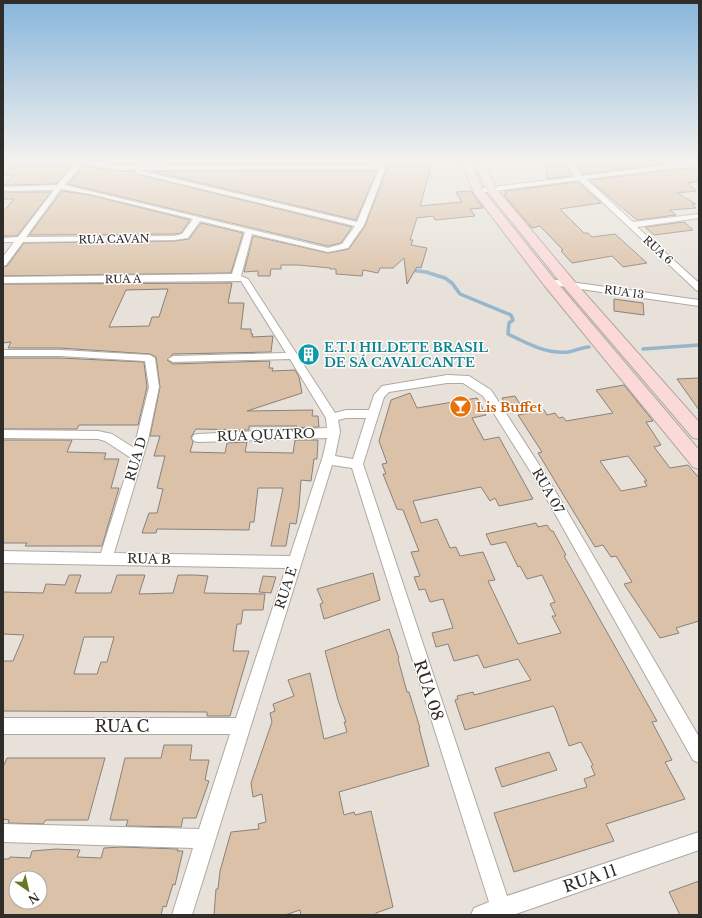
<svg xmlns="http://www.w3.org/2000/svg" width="702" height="918" font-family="'Libre Baskerville',serif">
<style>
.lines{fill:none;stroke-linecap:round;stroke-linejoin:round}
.stream{stroke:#97b6cb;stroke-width:3.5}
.building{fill:#dbc1a7;stroke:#88827c;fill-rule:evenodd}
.street-casing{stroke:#afa9a2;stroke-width:2}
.secondary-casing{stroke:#afa9a2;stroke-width:2}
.street{fill:#fff;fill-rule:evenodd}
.secondary{fill:#fcd9d9;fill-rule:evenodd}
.labels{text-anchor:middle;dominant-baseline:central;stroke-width:3;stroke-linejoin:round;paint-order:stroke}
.far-street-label{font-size:11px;fill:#2f2d2a;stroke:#fff}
.culture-label{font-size:13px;font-weight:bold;fill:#0d838f;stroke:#fff;text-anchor:start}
.food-label{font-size:13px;font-weight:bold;fill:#c56008;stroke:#fff;text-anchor:start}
.street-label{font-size:13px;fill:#2f2d2a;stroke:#fff}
.near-street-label{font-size:16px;fill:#2f2d2a;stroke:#fff}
</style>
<rect width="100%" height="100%" fill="#e7e1d9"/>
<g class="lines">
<g class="stream">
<path d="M410 270 426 272 445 278 452 283 460 294 511 315 513 320 509 323 508 334C526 343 546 354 568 352 575 351 582 347 589 347"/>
<path d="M643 349 699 345"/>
</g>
</g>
<g class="building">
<path d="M93 160H138L134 164H121Z"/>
<path d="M166 160H379L378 164H164Z"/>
<path d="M387 160H433L420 206 462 202 456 192 471 191 483 208 470 209 475 216 435 220 433 216 417 218 410 240H413L411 245 427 248 421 268 417 267 407 284 404 258 393 268H380L378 273 363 270 362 276 336 274V269H330V268L298 265H281V269H271L270 276H258V271L244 272 253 236 328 253 349 249 365 226 387 168Z"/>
<path d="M547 160H563L572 176 547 179Z"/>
<path d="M572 160H680L683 162 583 174Z"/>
<path d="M11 166H72L56 184 4 185 14 175H4Z"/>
<path d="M84 166 121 171 134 172 136 174 352 227 341 243 328 246 68 184Z"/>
<path d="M691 168 699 173V181L688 183 696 191 677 193 696 204H692L696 208 670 210 676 215 637 220 589 180Z"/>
<path d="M151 171H377L356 220Z"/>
<path d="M578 182 601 203 560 209 584 233H588L592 237 615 234 647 263 623 267 612 256 572 263 561 251 563 250 540 226 532 228 504 195 506 194 505 191Z"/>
<path d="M62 191 90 195 190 220 181 233 174 234 29 235Z"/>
<path d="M3 192H51L17 236H3V212L14 199H3Z"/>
<path d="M684 222 693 230 654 235 645 227Z"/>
<path d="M201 223 243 233 231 273 3 276V267L7 266 24 243 174 241 189 239Z"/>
<path d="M232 283 228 303H244L241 329H251V334H253L252 337 273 336 271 352 173 354 167 360 173 364 270 361 269 368H273L272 371 295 370 299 377 302 393 247 411 313 410 312 416H318L319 427 296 428 297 426H249V430L196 429 191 437 193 442 190 452 225 453 227 443 247 442 245 452 293 453 295 440H318L317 459H314L311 481 301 480 299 507 296 524 290 523 286 546H271L283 488H258L254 522H250L249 530 157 529 156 533H142L149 513H157L163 489 157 488 165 456H154L160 436H150L160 387 156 357 150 354 60 348H8L11 342 3 343V284ZM168 289 159 317H152L149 326 109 327 126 290Z"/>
<path d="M614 299 643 303 644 315 614 311Z"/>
<path d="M3 358H60L144 362 147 387 138 425H79L77 429H3Z"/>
<path d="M699 378V410L677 379Z"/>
<path d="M624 385 653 421 646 422 661 445 654 447 670 468 688 465 699 478V621L676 628 679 633 660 638 624 584 632 582 616 556 611 557 603 545 595 547 538 453 542 452 518 415 544 410 547 415 555 413 559 418 563 417 566 421 613 413 596 390ZM628 456 647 481H644L647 486 621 491 600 461Z"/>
<path d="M410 393 417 408 477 398 486 415 472 418 484 440 499 437 533 499 499 506 495 498 490 501 481 487 413 501 421 523 437 519 450 548 456 547 460 556 483 552 495 580 488 581 518 644 561 633 552 616H556L550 604 555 602 542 575 527 579 520 566 518 567 506 542 491 545 486 534 536 523 538 527 547 525 551 531H553L566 555 564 556 657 721 652 722 672 760 665 762 685 799 606 824 614 841 514 872 494 813 587 787 584 779 595 775 591 766 593 765 581 742 569 746 555 708 553 706 465 730 455 700 458 699 457 696 473 692 474 695 531 680 518 659 484 668 478 655 454 661 448 644 436 647 432 633 453 628 443 599 430 602 425 589 419 590 414 577 420 576 411 552 419 551 403 510 397 509 383 474H386L382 464 387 463 379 441 391 400Z"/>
<path d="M515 396 523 409 510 411 502 398Z"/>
<path d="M3 440H72L67 452 106 453 104 459H119L111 488H119L102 546H25L27 543H3Z"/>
<path d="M373 573 380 600 324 619 320 604 323 603 317 589Z"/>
<path d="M69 575H81L75 593H111L117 575H145L139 594 173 593 178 575H195L208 576 204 593 265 594 263 610H243L241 624H237L233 651H249L230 716H207V712L3 711V661H13L24 635 3 634V592L43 593 46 584 65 585ZM84 637H114L107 662H101L97 674H74Z"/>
<path d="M263 576 276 577 271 593 259 592Z"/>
<path d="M389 629 399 658 398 659 407 692H409L420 728H419L429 766 339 792 344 815 354 812 355 815 371 811 393 907 376 913V915H301L300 910 285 915H214L216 889H218L220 871 231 832 259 829 258 824 266 822 262 794 253 797 251 783 272 722 270 713 275 711 273 704 294 696 288 680 310 673 324 739 347 732 344 722H346L338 700 325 651Z"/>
<path d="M164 745H192L190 760H209L205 780 209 781 196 818H183L181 827 126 826 128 820H110L125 758H161Z"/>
<path d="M549 752 557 770 502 787 495 768Z"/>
<path d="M7 758H105L88 820H46L43 824 8 823 9 820 3 819V767Z"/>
<path d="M122 847 178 849 177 851H183L175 885 173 884 166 907 163 906 161 915H3V859H9L10 857 30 858 32 851 56 849 80 850 77 857 101 858 104 848ZM16 878H40V902H16Z"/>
<path d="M699 881V915H680L669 892Z"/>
</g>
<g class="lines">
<defs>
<g id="street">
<path d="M86 160 121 166 380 165V160H386V167L364 225 348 248 328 252 252 234 241 276 248 279 335 413 346 410H369L374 395 382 386 447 375 469 376 491 390 547 477 699 737V763L693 760 539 485 483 396 463 383H447L389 392 384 397 363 464 507 896 699 832V850L513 915H471L474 908 489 902 352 468 332 465 192 915H172L193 848 3 842V824L199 829 230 734H3V718H236L286 568 3 563V551L101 553 131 458 105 441 98 439 3 438V430L98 431 112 434 134 448 149 387 145 361 60 356H3V350H60L150 355 155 358 159 387 148 440 114 553 290 556 323 456 327 438 198 442 194 441 192 438 194 435 198 434 327 428 326 418 290 359 173 362 168 359 173 356 286 353 241 281 3 283V277L232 274 245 232 200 221 188 238 174 240 23 242 6 265 3 266V257L14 242H3V238L18 237 54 190 3 191V187L57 185 75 164 3 165V161ZM83 164 121 170H138L135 172 136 173 355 226 342 244 328 248 65 185ZM379 169 357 222 138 170ZM61 189 90 194 193 219 182 234 174 236 26 237ZM346 418H366L353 459 335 456 340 432 338 420Z"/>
<path d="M564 160H570L582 176 699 161V165L586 179 633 222 699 214V218L637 227 699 283V291L696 290 579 180 478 193 474 191 478 189 575 177Z"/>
<path d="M549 279 699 300V306L546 284V280Z"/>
</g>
<g id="secondary">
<path d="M459 160H469L483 190 554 279 699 450V469L693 467 544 285 474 193Z"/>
<path d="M474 160H484L496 188 574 281 699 422V439L693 438 564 287 487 191Z"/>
</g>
</defs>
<use href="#street" class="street-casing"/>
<use href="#secondary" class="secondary-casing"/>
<use href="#street" class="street"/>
<use href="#secondary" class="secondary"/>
</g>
<linearGradient id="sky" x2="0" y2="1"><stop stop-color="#87b5dc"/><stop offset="0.56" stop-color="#f4f2ee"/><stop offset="1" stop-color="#f4f2ee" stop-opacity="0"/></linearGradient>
<rect width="702" height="288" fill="url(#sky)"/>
<defs>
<symbol id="building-disc" viewBox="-11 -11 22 22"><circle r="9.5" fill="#0f9aa8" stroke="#fff"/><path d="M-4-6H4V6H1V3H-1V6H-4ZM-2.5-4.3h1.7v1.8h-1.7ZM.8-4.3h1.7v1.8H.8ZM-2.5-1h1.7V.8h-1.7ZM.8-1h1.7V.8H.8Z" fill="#fff"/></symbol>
<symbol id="bar-disc" viewBox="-11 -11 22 22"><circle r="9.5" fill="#e8710a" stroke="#fff"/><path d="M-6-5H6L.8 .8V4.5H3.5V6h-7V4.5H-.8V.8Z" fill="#fff"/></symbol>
</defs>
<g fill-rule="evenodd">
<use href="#building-disc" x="296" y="342" width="25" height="25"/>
<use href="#bar-disc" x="448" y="394" width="25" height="25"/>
</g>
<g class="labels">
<g class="far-street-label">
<text transform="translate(114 239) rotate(-1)">RUA CAVAN</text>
<text transform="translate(658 250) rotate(43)">RUA 6</text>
<text transform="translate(123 279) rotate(-1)">RUA A</text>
<text transform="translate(624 292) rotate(8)">RUA 13</text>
</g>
<g class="culture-label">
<text x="324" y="347">E.T.I HILDETE BRASIL<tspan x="324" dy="15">DE SÁ CAVALCANTE</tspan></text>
</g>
<g class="food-label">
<text x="476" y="407">Lis Buffet</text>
</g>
<g class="street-label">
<text transform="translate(266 435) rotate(-2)">RUA QUATRO</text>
<text transform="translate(136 459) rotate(-74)">RUA D</text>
<text transform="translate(548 491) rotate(60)">RUA 07</text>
<text transform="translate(149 559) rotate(1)">RUA B</text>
<text transform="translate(286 588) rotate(-72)">RUA E</text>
</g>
<g class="near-street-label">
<text transform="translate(429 690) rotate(72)">RUA 08</text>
<text x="122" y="726">RUA C</text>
<text transform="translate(590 878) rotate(-19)">RUA 11</text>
</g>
</g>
<rect width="702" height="918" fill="none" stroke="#2f2d2a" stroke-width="8"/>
<g transform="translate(28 890) rotate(146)"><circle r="19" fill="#ffffff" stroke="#acabaa"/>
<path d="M0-3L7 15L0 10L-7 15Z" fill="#687826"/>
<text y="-6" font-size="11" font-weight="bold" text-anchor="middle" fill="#2f2d2a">N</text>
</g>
</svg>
